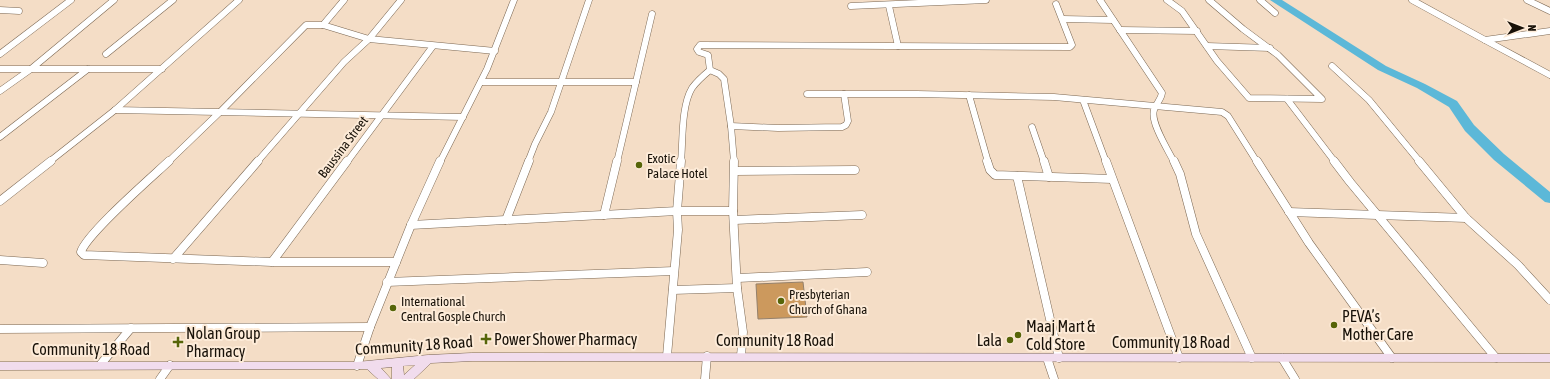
<svg xmlns="http://www.w3.org/2000/svg" width="1550" height="379" font-family="'Asap Condensed',sans-serif">
<style>
.lines{fill:none;stroke-linecap:round;stroke-linejoin:round}
.river{fill:#5cb8d8;fill-rule:evenodd}
.building{fill:#cc995d;stroke:#94806b}
.street-far1-casing{stroke:#7b6752;stroke-width:7}
.street-casing{stroke:#7b6752;stroke-width:9}
.secondary-casing{stroke:#7b6752;stroke-width:1}
.street-far1{stroke:#fff;stroke-width:6}
.street{stroke:#fff;stroke-width:8}
.secondary{fill:#f1dced;fill-rule:evenodd}
.poi-dot{fill:#566509;stroke:#fdebd8;stroke-width:1.5}
.labels{text-anchor:middle;dominant-baseline:central;stroke-width:4;stroke-linejoin:round;paint-order:stroke}
.street-label{font-size:13px;fill:#181108;stroke:#fdebd8}
.poi-label{font-size:13px;fill:#181108;stroke:#fdebd8;text-anchor:start}
.near-poi-label{font-size:16px;fill:#181108;stroke:#fdebd8;text-anchor:start}
.near-street-label{font-size:16px;fill:#181108;stroke:#fdebd8}
</style>
<rect width="100%" height="100%" fill="#f4ddc6"/>
<g class="lines">
<path class="river" d="M1270 0H1282L1386 66 1425 84 1457 101 1474 125 1504 154 1550 192V203L1545 202 1494 160 1465 131 1449 107 1417 88 1378 70Z"/>
</g>
<path class="building" d="M803 282 807 317 758 319 756 284Z"/>
<g class="lines">
<defs>
<g id="street-far1">
<path d="M1100 0 1162 93C1161 100 1156 103 1154 110 1150 122 1168 150 1174 162"/>
<path d="M1167 0 1182 11 1217 61 1249 98 1322 99 1278 55 1243 29 1209 0"/>
<path d="M1260 0 1275 13"/>
<path d="M1412 0 1485 40 1550 31"/>
<path d="M1527 0 1550 11"/>
<path d="M851 6 986 0"/>
<path d="M889 6 898 46"/>
<path d="M0 10 19 11"/>
<path d="M1063 19 1113 20"/>
<path d="M323 25 344 0"/>
<path d="M1120 30 1197 31"/>
<path d="M1485 40 1550 75"/>
<path d="M1207 46 1270 48"/>
<path d="M0 54 71 0"/>
<path d="M106 54 173 0"/>
<path d="M1332 66 1369 100 1420 162"/>
<path d="M0 69H162"/>
<path d="M481 82H636"/>
<path d="M0 91 31 69 114 0"/>
<path d="M807 94H917L1054 97 1222 112 1228 116 1257 162"/>
<path d="M969 95 988 162"/>
<path d="M1287 99 1335 162"/>
<path d="M1083 100 1106 162"/>
<path d="M115 110 463 117"/>
<path d="M731 126 778 128 842 127 846 125 848 121 844 94"/>
<path d="M1032 127 1044 162"/>
<path d="M0 137 88 69"/>
<path d="M49 162 115 110 239 0"/>
<path d="M168 162 221 111 306 25H323L369 39 495 51"/>
<path d="M257 162 344 62 369 39 401 0"/>
<path d="M347 162 433 46"/>
<path d="M440 162 487 69 514 0"/>
<path d="M528 162 535 144 551 112 589 0"/>
<path d="M617 162 652 14"/>
<path d="M681 162C683 141 681 106 692 88 697 81 704 75 710 70"/>
<path d="M734 162 731 126 724 79 719 74 710 70 708 55 699 52 697 49 700 45 1070 47 1072 45 1056 4"/>
</g>
<g id="street">
<path d="M169 161C152 177 86 234 81 252L84 255 272 262H396"/>
<path d="M734 161 733 211 737 288 743 332 741 356"/>
<path d="M987 161 990 170 995 175 1112 179"/>
<path d="M1044 161 1049 177"/>
<path d="M1106 161 1179 358"/>
<path d="M1174 161 1180 174 1196 234 1252 358"/>
<path d="M1257 161 1309 243 1392 358"/>
<path d="M1334 161 1350 182 1496 358"/>
<path d="M1419 161 1466 218 1518 265 1550 300"/>
<path d="M735 171 855 170"/>
<path d="M1017 176 1059 358"/>
<path d="M0 201 51 161"/>
<path d="M1289 212 1466 218"/>
<path d="M604 215 617 161"/>
<path d="M506 220 529 161"/>
<path d="M735 220 862 215"/>
<path d="M411 225 677 211H733"/>
<path d="M173 259 258 161"/>
<path d="M0 260 43 263"/>
<path d="M272 262 347 161"/>
<path d="M738 278 867 272"/>
<path d="M387 282 674 271"/>
<path d="M673 290 737 288"/>
<path d="M0 329 370 327"/>
<path d="M667 356 678 230 677 211 681 161"/>
<path d="M1047 358 1054 379"/>
<path d="M1282 358 1295 379"/>
<path d="M100 365 131 328"/>
<path d="M357 366 370 327 411 225 440 161"/>
<path d="M160 379 170 365"/>
<path d="M705 379 707 356"/>
</g>
<path id="secondary" d="M472 353 1550 354V362L472 361 431 363 414 379H392V367L381 368 391 379H378L367 369 0 370V362H357L428 355ZM415 365 404 375 403 366Z"/>
</defs>
<use href="#street-far1" class="street-far1-casing"/>
<use href="#street" class="street-casing"/>
<use href="#secondary" class="secondary-casing"/>
<use href="#street-far1" class="street-far1"/>
<use href="#street" class="street"/>
<use href="#secondary" class="secondary"/>
</g>
<g class="poi-dot">
<circle cx="639" cy="165" r="4"/>
<circle cx="781" cy="301" r="4"/>
<circle cx="393" cy="308" r="4"/>
<circle cx="1334" cy="325" r="4"/>
<circle cx="1018" cy="335" r="4"/>
<path d="M484 333h4v4h4v4h-4v4h-4v-4h-4v-4h4z"/>
<circle cx="1010" cy="340" r="4"/>
<path d="M176 336h4v4h4v4h-4v4h-4v-4h-4v-4h4z"/>
</g>
<g class="labels">
<g class="street-label">
<text transform="translate(343 147) rotate(-53)">Baussina Street</text>
</g>
<g class="poi-label">
<text x="647" y="158">Exotic<tspan x="647" dy="15">Palace Hotel</tspan></text>
<text x="789" y="294">Presbyterian<tspan x="789" dy="15">Church of Ghana</tspan></text>
<text x="401" y="301">International<tspan x="401" dy="15">Central Gosple Church</tspan></text>
</g>
<g class="near-poi-label">
<text x="1342" y="316">PEVA’s<tspan x="1342" dy="18">Mother Care</tspan></text>
<text x="1026" y="326">Maaj Mart &amp;<tspan x="1026" dy="18">Cold Store</tspan></text>
<text x="186" y="333">Nolan Group<tspan x="186" dy="18">Pharmacy</tspan></text>
<text x="494" y="339">Power Shower Pharmacy</text>
<text x="1002" y="340" text-anchor="end">Lala</text>
</g>
<g class="near-street-label">
<text x="775" y="340">Community 18 Road</text>
<text x="1171" y="342">Community 18 Road</text>
<text transform="translate(414 345) rotate(-4)">Community 18 Road</text>
<text x="91" y="349">Community 18 Road</text>
</g>
</g>
<g transform="translate(1522 28) rotate(90)" stroke="#fdebd8" stroke-width="3" paint-order="stroke">
<path d="M0-3L7 15L0 10L-7 15Z" fill="#181108"/>
<text y="-6" font-size="11" font-weight="bold" text-anchor="middle" fill="#181108">N</text>
</g>
</svg>
